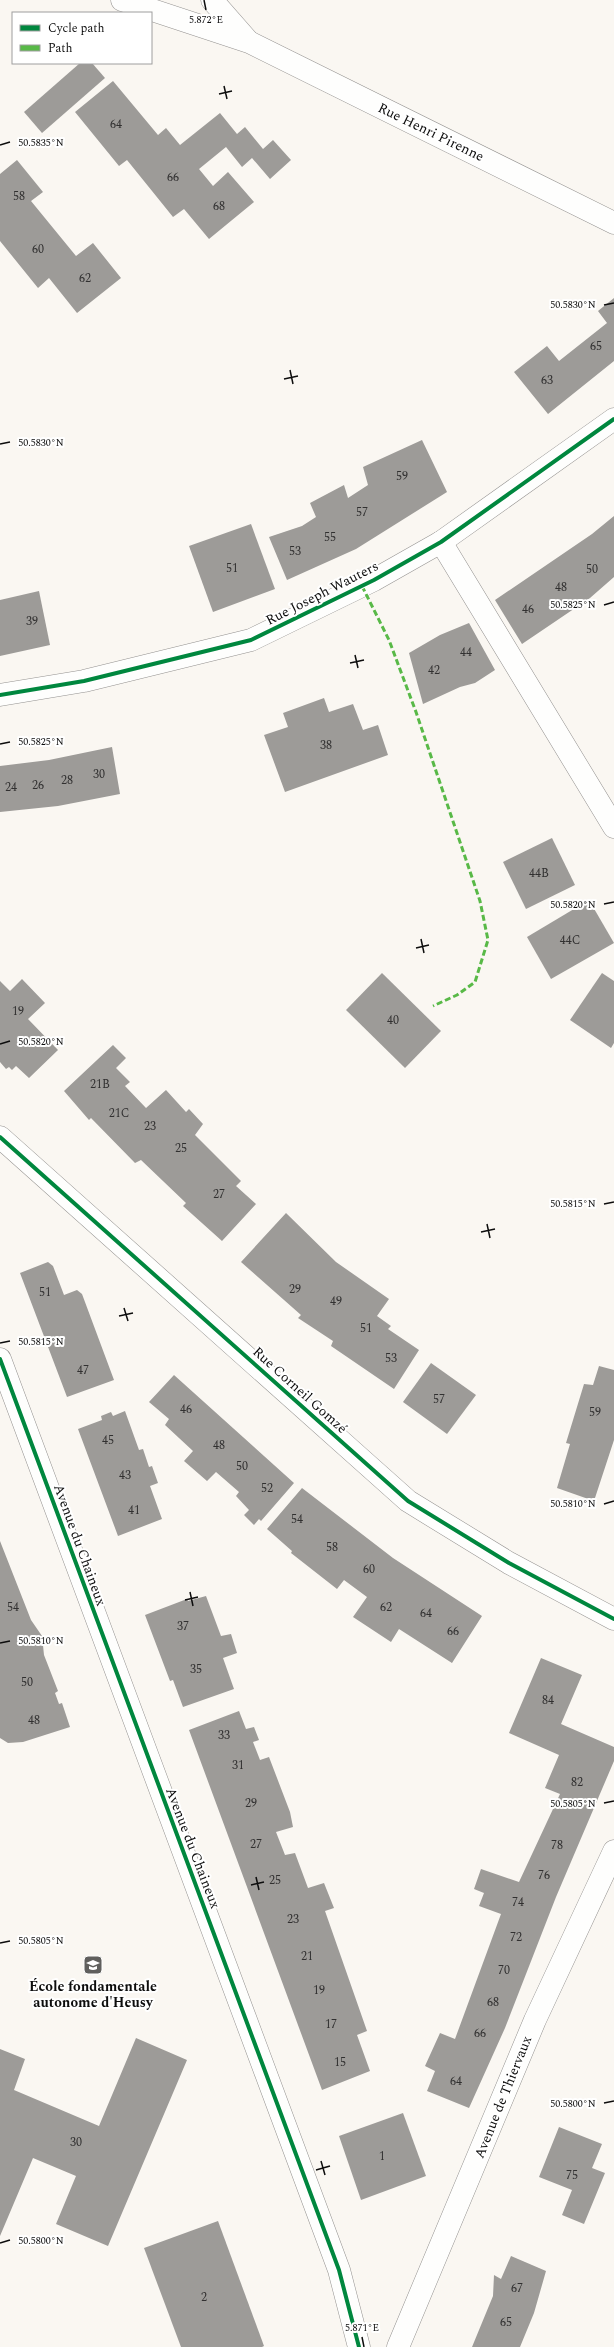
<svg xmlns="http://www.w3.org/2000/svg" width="614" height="2347" font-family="Spectral,serif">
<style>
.building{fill:#9d9b98}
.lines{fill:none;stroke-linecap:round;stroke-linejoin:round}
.minor-casing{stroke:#949290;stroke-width:23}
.minor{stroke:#fefefd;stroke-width:22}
.quiet{stroke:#58b947;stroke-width:3;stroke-dasharray:6 3;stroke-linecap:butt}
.cycleway-casing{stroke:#fff;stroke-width:6}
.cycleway{stroke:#00873e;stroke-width:4}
.ticks{fill:none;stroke:#0d0d0d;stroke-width:1.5}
.labels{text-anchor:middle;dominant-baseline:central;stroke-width:4;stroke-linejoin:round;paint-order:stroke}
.number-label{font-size:12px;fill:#313030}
.street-label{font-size:14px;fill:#0d0d0d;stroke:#fff}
.poi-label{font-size:14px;font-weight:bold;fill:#0d0d0d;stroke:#fff}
.ticks-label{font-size:10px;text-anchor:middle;fill:#0d0d0d;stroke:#fff;stroke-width:4;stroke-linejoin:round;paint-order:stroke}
</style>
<rect width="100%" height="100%" fill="#faf7f2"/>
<g class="building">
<path d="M80 63H92L105 78 42 133 24 112Z"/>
<path d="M113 81 158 135 166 128 180 145 220 113 237 134 245 127 263 149 273 140 291 160 270 179 252 158 242 167 226 147 199 169 213 186 228 172 254 202 209 239 184 209 173 217 127 160 119 166 75 112Z"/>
<path d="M17 160 43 192 31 201 76 256 93 243 121 278 77 313 49 278 38 288 0 241V174Z"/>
<path d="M614 298V361L548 414 514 372 547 346 559 361 607 323 598 311Z"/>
<path d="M422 440 447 492 356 549 287 580 269 537 302 526 316 517 310 503 344 485 348 498 368 485 363 467Z"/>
<path d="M614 516V577L590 598 522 644 495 600 592 534Z"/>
<path d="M251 524 275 589 213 612 189 546Z"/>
<path d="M39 591 50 645 0 656V600Z"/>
<path d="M469 623 495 670 475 683 460 687 423 704 409 653 440 635Z"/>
<path d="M324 698 329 712 353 704 363 730 378 725 388 755 285 792 264 735 288 727 283 713Z"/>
<path d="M112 747 120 794 58 806 0 812V766L49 760Z"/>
<path d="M552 838 575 885 526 909 503 862Z"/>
<path d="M589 900 614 943 551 979 527 937Z"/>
<path d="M382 973 441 1031 405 1068 346 1010Z"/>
<path d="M602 973 614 981V1043L611 1048 570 1020Z"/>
<path d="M22 979 45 1003 28 1019 58 1050 29 1078 16 1066 12 1070 9 1067 6 1069 0 1062V981L10 991Z"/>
<path d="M113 1045 126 1058 116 1068 130 1082 125 1086 146 1108 166 1090 186 1112 189 1109 203 1124 195 1135 241 1181 236 1186 256 1204 222 1241 183 1206 186 1203 141 1160 135 1163 91 1118 89 1120 64 1091Z"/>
<path d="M286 1213 336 1262 389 1299 377 1316 391 1326 388 1329 419 1350 394 1389 331 1346 333 1341 298 1318 301 1315 241 1262Z"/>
<path d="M48 1262 53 1266 64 1295 77 1290 82 1294 114 1380 67 1397 20 1273Z"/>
<path d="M431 1363 476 1395 447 1434 403 1402Z"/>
<path d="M599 1366 614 1370V1440L594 1501 557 1488 570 1444 566 1443 584 1384 593 1385Z"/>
<path d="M174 1375 294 1483 261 1521 259 1519 254 1525 244 1515 249 1510 236 1496 239 1492 216 1472 207 1481 184 1461 193 1451 165 1425 169 1419 149 1402Z"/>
<path d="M125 1411 139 1450 143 1449 149 1467 152 1466 158 1483 150 1486 162 1519 118 1536 78 1429 102 1420 101 1416 111 1412 113 1416Z"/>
<path d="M302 1488 393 1558 482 1616 452 1663 399 1629 391 1642 353 1617 367 1597 344 1580 337 1589 291 1553 292 1551 267 1529Z"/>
<path d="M0 1541 31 1620 42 1636 44 1655 58 1691 55 1693 59 1704 62 1703 70 1727 23 1742 8 1743 0 1738Z"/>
<path d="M206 1596 221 1636 231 1634 237 1653 223 1658 234 1689 183 1707 173 1680 170 1681 145 1615 187 1599 188 1601Z"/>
<path d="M541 1658 582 1675 561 1724 614 1747V1761L556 1897 505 2028 469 2108 427 2091 435 2071 425 2066 440 2033 455 2039 501 1914 479 1906 484 1893 474 1889 481 1869 519 1882 560 1794 545 1788 559 1755 509 1733Z"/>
<path d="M239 1711 246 1729 254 1727 259 1740 253 1742 260 1760 269 1757 290 1812 293 1827 276 1832 285 1855 295 1853 308 1888 324 1883 334 1908 325 1911 367 2031 357 2035 370 2071 322 2090 189 1730Z"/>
<path d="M136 2038 187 2060 108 2246 56 2224 76 2176 33 2158 0 2236V2049L25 2059 14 2090 99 2126Z"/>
<path d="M403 2113 426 2176 361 2200 339 2136Z"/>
<path d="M559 2127 602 2144 592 2168 605 2173 584 2224 562 2215 572 2190 539 2177Z"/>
<path d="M218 2221 264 2346 262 2347H181L144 2248Z"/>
<path d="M511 2256 546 2271 534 2313 520 2347H472L493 2296 494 2275 501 2279Z"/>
</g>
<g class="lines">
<defs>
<g id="minor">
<path d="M122 0 249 42 614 223"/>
<path d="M212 0 248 41"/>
<path d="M441 542 614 827"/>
<path d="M0 695 84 681 251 640 374 580 441 542 614 419"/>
<path d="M0 1137 408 1501 509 1563 614 1619"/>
<path d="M0 1359 339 2270 359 2347"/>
<path d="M398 2347 535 2020 614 1851"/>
</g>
</defs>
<use href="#minor" class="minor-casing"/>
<use href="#minor" class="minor"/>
<path class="quiet" d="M362 586 389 640 416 712 480 901 488 940 475 982 457 995 433 1006"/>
<defs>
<g id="cycleway">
<path d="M0 695 84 681 251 640 374 580 441 542 614 419"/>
<path d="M0 1137 408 1501 509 1563 614 1619"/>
<path d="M0 1359 339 2270 359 2347"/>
</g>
</defs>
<use href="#cycleway" class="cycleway-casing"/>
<use href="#cycleway" class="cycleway"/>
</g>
<path class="ticks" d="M204 0 206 10M224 86 227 99M219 94 232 91M0 145 10 142M604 305 614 303M290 370 293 384M284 379 298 376M0 444 10 442M604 605 614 602M355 655 358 668M350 663 364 660M0 744 10 742M604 904 614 902M421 939 424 953M416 948 429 945M0 1044 10 1041M604 1204 614 1202M487 1224 490 1238M481 1232 495 1229M124 1308 128 1321M119 1316 133 1313M0 1343 10 1341M604 1504 614 1501M190 1592 193 1606M185 1600 198 1597M0 1643 10 1641M604 1803 614 1801M256 1877 259 1890M251 1885 264 1882M0 1943 10 1941M604 2103 614 2101M321 2161 325 2175M316 2170 330 2166M0 2243 10 2240M362 2337 364 2347"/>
<defs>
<symbol id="school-square" viewBox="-11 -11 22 22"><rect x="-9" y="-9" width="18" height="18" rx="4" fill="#605f5d" stroke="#fff"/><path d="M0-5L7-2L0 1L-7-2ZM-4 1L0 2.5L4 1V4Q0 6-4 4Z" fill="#fff"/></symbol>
</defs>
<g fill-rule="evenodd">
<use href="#school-square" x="82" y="1954" width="22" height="22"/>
</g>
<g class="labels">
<g class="number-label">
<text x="116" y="124">64</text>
<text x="173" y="177">66</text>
<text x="19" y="196">58</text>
<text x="219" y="206">68</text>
<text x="38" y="249">60</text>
<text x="85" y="278">62</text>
<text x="596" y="346">65</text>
<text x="547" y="380">63</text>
<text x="402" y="476">59</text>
<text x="362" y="512">57</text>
<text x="330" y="537">55</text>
<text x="295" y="551">53</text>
<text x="232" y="568">51</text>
<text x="592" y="569">50</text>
<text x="561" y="587">48</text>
<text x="528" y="609">46</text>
<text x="32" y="621">39</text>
<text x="466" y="652">44</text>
<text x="434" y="670">42</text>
<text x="326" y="745">38</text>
<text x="99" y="774">30</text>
<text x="67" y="780">28</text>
<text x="38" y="785">26</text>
<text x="11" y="787">24</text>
<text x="539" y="873">44B</text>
<text x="570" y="940">44C</text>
<text x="18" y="1011">19</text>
<text x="393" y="1020">40</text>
<text x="100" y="1084">21B</text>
<text x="119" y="1113">21C</text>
<text x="150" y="1126">23</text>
<text x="181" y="1148">25</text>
<text x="219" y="1194">27</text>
<text x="295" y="1289">29</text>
<text x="45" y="1292">51</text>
<text x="336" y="1301">49</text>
<text x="366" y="1328">51</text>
<text x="391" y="1358">53</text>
<text x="83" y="1370">47</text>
<text x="439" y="1399">57</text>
<text x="186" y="1409">46</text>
<text x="595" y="1412">59</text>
<text x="108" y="1440">45</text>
<text x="219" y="1445">48</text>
<text x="242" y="1466">50</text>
<text x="125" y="1475">43</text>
<text x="267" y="1488">52</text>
<text x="134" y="1510">41</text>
<text x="297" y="1519">54</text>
<text x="332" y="1547">58</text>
<text x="369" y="1569">60</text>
<text x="13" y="1607">54</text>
<text x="386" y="1607">62</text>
<text x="426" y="1613">64</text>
<text x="183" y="1626">37</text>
<text x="453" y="1631">66</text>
<text x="196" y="1669">35</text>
<text x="27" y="1682">50</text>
<text x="548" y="1700">84</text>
<text x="34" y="1720">48</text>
<text x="224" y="1735">33</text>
<text x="238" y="1765">31</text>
<text x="577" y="1782">82</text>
<text x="251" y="1803">29</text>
<text x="256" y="1844">27</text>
<text x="557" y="1845">78</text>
<text x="544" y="1875">76</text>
<text x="275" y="1880">25</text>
<text x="518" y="1902">74</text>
<text x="293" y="1919">23</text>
<text x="516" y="1937">72</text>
<text x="307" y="1956">21</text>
<text x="504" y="1970">70</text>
<text x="319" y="1990">19</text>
<text x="493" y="2002">68</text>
<text x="331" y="2024">17</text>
<text x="480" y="2033">66</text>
<text x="340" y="2062">15</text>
<text x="456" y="2081">64</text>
<text x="76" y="2142">30</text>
<text x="382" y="2156">1</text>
<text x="572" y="2175">75</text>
<text x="517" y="2288">67</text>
<text x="204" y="2297">2</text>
<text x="506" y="2322">65</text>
</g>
<g class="street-label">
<text transform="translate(431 132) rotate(26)">Rue Henri Pirenne</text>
<text transform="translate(322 593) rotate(-27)">Rue Joseph Wauters</text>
<text transform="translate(300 1390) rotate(42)">Rue Corneil Gomzé</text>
<text transform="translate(80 1545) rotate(70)">Avenue du Chaineux</text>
<text transform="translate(193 1848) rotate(69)">Avenue du Chaineux</text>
<text transform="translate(503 2097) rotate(-68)">Avenue de Thiervaux</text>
</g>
<g class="poi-label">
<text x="93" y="1986">École fondamentale<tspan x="93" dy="16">autonome d'Heusy</tspan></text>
</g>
</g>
<g class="ticks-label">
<text x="206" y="23">5.872°E</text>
<text x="41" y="146">50.5835°N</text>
<text x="573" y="308">50.5830°N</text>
<text x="41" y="446">50.5830°N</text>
<text x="573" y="608">50.5825°N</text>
<text x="41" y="745">50.5825°N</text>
<text x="573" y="908">50.5820°N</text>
<text x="41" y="1045">50.5820°N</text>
<text x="573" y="1207">50.5815°N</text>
<text x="41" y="1345">50.5815°N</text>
<text x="573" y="1507">50.5810°N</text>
<text x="41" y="1644">50.5810°N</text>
<text x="573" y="1807">50.5805°N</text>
<text x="41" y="1944">50.5805°N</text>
<text x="573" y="2107">50.5800°N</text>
<text x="41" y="2244">50.5800°N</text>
<text x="362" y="2331">5.871°E</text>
</g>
<rect x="12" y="12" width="140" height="52" fill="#ffffff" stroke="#9e9e9e"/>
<rect x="20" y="25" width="20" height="6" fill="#00873e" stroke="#9e9e9e"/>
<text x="48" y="32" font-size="12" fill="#0d0d0d">Cycle path</text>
<rect x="20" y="45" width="20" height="6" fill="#58b947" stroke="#9e9e9e"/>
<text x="48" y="52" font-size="12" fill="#0d0d0d">Path</text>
</svg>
